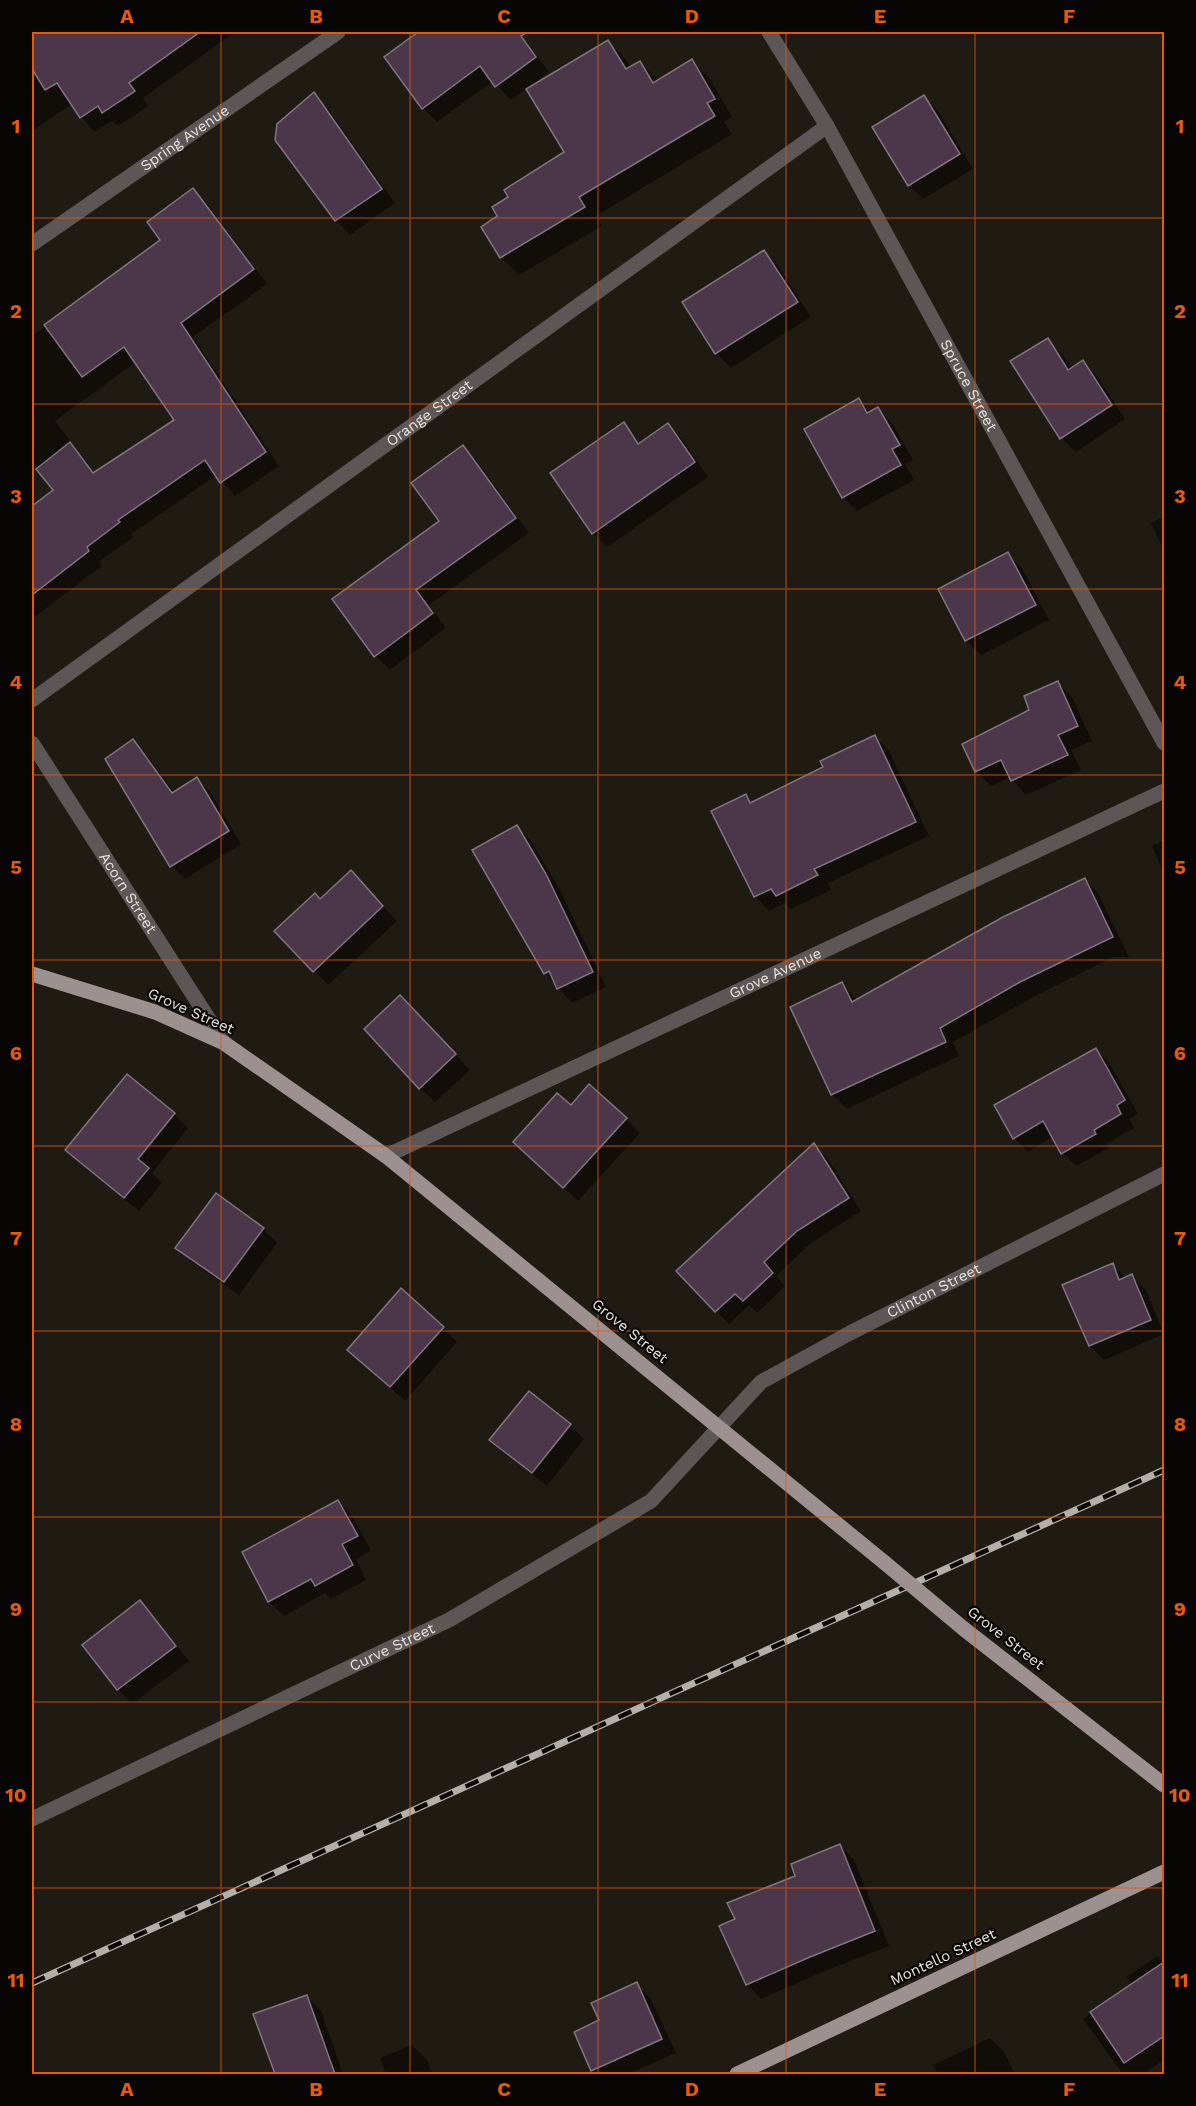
<svg xmlns="http://www.w3.org/2000/svg" width="1196" height="2106" font-family="'Work Sans',sans-serif">
<style>
.shadow{fill:#0007;fill-rule:evenodd}
.building{fill:#4c364a;stroke:#7f767e;stroke-width:1.5}
.lines{fill:none;stroke-linecap:round;stroke-linejoin:round}
.minor{stroke:#5c5656;stroke-width:15}
.major{stroke:#9c9091;stroke-width:15}
.rail-casing{stroke:#b3b0a9;stroke-width:7}
.rail{stroke:#080604;stroke-width:4.5;stroke-dasharray:14;stroke-linecap:butt}
.major-bridge{stroke:#9c9091;stroke-width:15}
.grid{fill:none;stroke:#e8590c;stroke-width:1.5;stroke-opacity:0.55}
.labels{text-anchor:middle;dominant-baseline:central;stroke-width:4.5;stroke-linejoin:round;paint-order:stroke}
.street-label{font-size:15px;fill:#e9e6e0;stroke:#080604}
.neatline{fill:none;stroke:#e8590c;stroke-width:2}
.grid-label{font-size:20px;text-anchor:middle;font-weight:bold;fill:#e8590c}
</style>
<rect width="100%" height="100%" fill="#201b12"/>
<g class="shadow">
<path d="M45 32H235L143 98 148 106 118 126 112 121 95 132 81 117 72 104 32 131V41Z"/>
<path d="M421 32 426 37 433 32H519L549 72 536 82 537 84 608 41 626 60 631 68 640 63 659 81 692 61 710 79 732 117 724 122 732 134 596 216 602 226 519 275 501 257 499 217 510 198 566 153 527 88 511 100 493 81 437 122 423 108 386 58Z"/>
<path d="M314 94 328 109 395 203 350 235 336 220Z"/>
<path d="M923 97 938 111 973 169 923 199 909 185Z"/>
<path d="M193 190 207 204 267 284 193 337 279 466 235 496 217 475 131 534 133 537 99 562 102 566 32 619V508L55 491 32 461V336L162 240ZM136 362 176 421 95 473 55 421Z"/>
<path d="M764 252 778 266 811 317 731 368 717 354 684 302Z"/>
<path d="M1047 340 1062 354 1072 369 1083 362 1097 376 1125 419 1076 452 1061 438Z"/>
<path d="M859 400 871 412 878 409 892 423 913 460 905 464 914 480 857 511 843 497Z"/>
<path d="M623 424 641 444 668 425 682 439 708 477 607 547 593 533Z"/>
<path d="M463 447 477 461 529 533 429 605 446 628 390 670 376 656 441 522Z"/>
<path d="M1164 517V551L1151 523Z"/>
<path d="M1007 554 1022 568 1049 620 981 655 966 640 940 590Z"/>
<path d="M1058 683 1072 697 1092 741 1071 750 1081 770 1026 795 1010 777 991 786 976 771Z"/>
<path d="M875 737 889 751 929 836 828 883 831 890 791 909 785 903 769 911 755 896 745 796 753 803 825 768Z"/>
<path d="M132 741 146 754 175 793 197 779 210 792 241 844 185 879 172 866Z"/>
<path d="M517 827 531 841 560 890 606 987 572 1003 545 973Z"/>
<path d="M1164 840V874L1152 846Z"/>
<path d="M1084 879 1098 893 1129 957H1113L1035 996 953 1042 959 1056 847 1109 833 1095 792 1008 842 984 857 1001Z"/>
<path d="M365 887 397 921 328 985 276 931 321 901Z"/>
<path d="M414 1011 470 1070 435 1102 420 1088Z"/>
<path d="M1096 1050 1109 1063 1138 1114 1129 1119 1134 1128 1106 1144 1109 1148 1076 1166 1063 1153 1053 1136 1028 1152 1014 1138Z"/>
<path d="M571 1107 626 1119 640 1133 578 1201 529 1156Z"/>
<path d="M174 1114 188 1128 152 1173 162 1183 139 1211 82 1164 67 1150Z"/>
<path d="M814 1145 827 1158 861 1211 810 1244 776 1276 785 1286 757 1313 749 1305 729 1324 678 1271Z"/>
<path d="M263 1229 277 1243 239 1295 192 1262 177 1247Z"/>
<path d="M1113 1265 1126 1278 1131 1276 1146 1290 1164 1334 1104 1360 1090 1346Z"/>
<path d="M443 1328 457 1342 405 1401 349 1350Z"/>
<path d="M570 1425 584 1439 547 1486 506 1454 491 1440Z"/>
<path d="M338 1501 352 1516 371 1551 356 1559 366 1580 331 1599 325 1593 284 1616 269 1602 244 1553Z"/>
<path d="M140 1602 154 1617 189 1661 132 1704 118 1689 84 1645Z"/>
<path d="M840 1846 854 1860 889 1946 825 1971 761 1999 747 1984 737 1920Z"/>
<path d="M1157 1956 1164 1963V2060L1143 2074H1123L1083 2019 1132 1985 1126 1977Z"/>
<path d="M636 1984 651 1999 676 2053 628 2074H597L592 2070 601 2021Z"/>
<path d="M307 1996 321 2011 343 2074H276L255 2015Z"/>
<path d="M990 2038 1004 2052 1015 2074H938L933 2065Z"/>
<path d="M412 2045 427 2060 432 2074H386L380 2058Z"/>
</g>
<g class="building">
<path d="M32 32H200L129 83 135 91 102 113 98 106 80 118 57 83 45 90 32 69Z"/>
<path d="M418 32H527L521 36 536 57 495 87 480 66 422 109 384 57Z"/>
<path d="M608 40 626 69 640 61 653 83 692 59 715 99 707 103 715 116 579 197 585 207 500 258 481 227 497 216 492 207 508 197 504 190 564 152 526 89Z"/>
<path d="M314 92 382 189 335 221 275 140 277 124Z"/>
<path d="M924 95 960 154 908 186 872 127Z"/>
<path d="M193 188 254 269 181 323 266 452 220 483 205 460 118 520 120 522 87 547 89 551 32 595V506L53 490 36 469 70 442 93 473 174 420 124 347 82 377 44 325 160 240 147 222Z"/>
<path d="M764 250 798 302 715 354 682 302Z"/>
<path d="M1048 338 1068 370 1083 360 1112 405 1060 439 1010 361Z"/>
<path d="M859 398 867 413 878 407 900 445 892 449 901 465 842 498 804 429Z"/>
<path d="M624 422 638 444 668 423 695 462 592 534 550 473Z"/>
<path d="M463 445 516 518 416 590 433 613 374 657 332 599 439 521 411 483Z"/>
<path d="M1008 552 1036 605 965 641 938 589Z"/>
<path d="M1058 681 1078 726 1058 735 1068 755 1011 781 1001 760 975 772 962 744 1029 710 1024 696Z"/>
<path d="M875 735 916 822 814 869 818 875 776 896 771 889 754 897 711 811 746 794 750 803 823 767 820 761Z"/>
<path d="M133 739 172 793 197 777 229 831 170 867 105 759Z"/>
<path d="M517 825 546 874 593 972 557 989 549 971 544 974 472 850Z"/>
<path d="M351 870 383 906 313 972 274 931 315 893 320 899Z"/>
<path d="M1085 878 1113 937 1020 982 940 1028 946 1042 831 1095 790 1007 842 982 852 1002 1003 917Z"/>
<path d="M400 995 456 1054 419 1089 364 1029Z"/>
<path d="M1096 1048 1125 1100 1117 1105 1121 1114 1094 1130 1096 1134 1061 1154 1043 1121 1013 1139 994 1105Z"/>
<path d="M127 1074 175 1113 138 1159 149 1168 124 1198 65 1150Z"/>
<path d="M589 1084 627 1118 563 1188 513 1142 557 1093 571 1105Z"/>
<path d="M814 1143 849 1198 797 1231 764 1262 773 1273 743 1301 735 1294 715 1312 676 1271Z"/>
<path d="M216 1193 264 1228 224 1282 175 1248Z"/>
<path d="M1113 1263 1119 1280 1132 1274 1151 1320 1089 1346 1062 1285Z"/>
<path d="M401 1288 444 1327 390 1387 347 1350Z"/>
<path d="M529 1391 571 1424 532 1473 489 1440Z"/>
<path d="M338 1500 358 1536 342 1544 353 1565 315 1586 311 1579 268 1602 242 1552Z"/>
<path d="M140 1600 176 1646 117 1690 82 1645Z"/>
<path d="M840 1844 875 1931 810 1957 746 1985 719 1926 735 1919 727 1903 795 1876 791 1864Z"/>
<path d="M1164 1962V2036L1124 2063 1090 2012Z"/>
<path d="M637 1982 662 2039 591 2071 574 2032 599 2020 591 2003Z"/>
<path d="M307 1995 335 2074H275L253 2014Z"/>
</g>
<g class="lines">
<g class="minor">
<path id="s1" d="M769 32 827 126 1164 743"/>
<path id="s2" d="M32 244 338 32"/>
<path id="s3" d="M32 700 827 126"/>
<path id="s4" d="M32 743 224 1043"/>
<path id="s5" d="M386 1156 1164 791"/>
<path id="s6" d="M32 1819 449 1620 651 1501 761 1382 850 1333 1164 1174"/>
</g>
<g class="major">
<path d="M32 974 155 1012 224 1043 386 1156 885 1563"/>
<path d="M964 1629 1164 1785"/>
<path d="M737 2074 1164 1872"/>
</g>
<defs>
<path id="rail" d="M32 1983 1164 1470"/>
</defs>
<use href="#rail" class="rail-casing"/>
<use href="#rail" class="rail"/>
<path class="major-bridge" d="M885 1563 964 1629"/>
</g>
<path class="grid" d="M221 32V2074M410 32V2074M598 32V2074M786 32V2074M975 32V2074M32 218H1164M32 404H1164M32 589H1164M32 775H1164M32 960H1164M32 1146H1164M32 1331H1164M32 1517H1164M32 1702H1164M32 1888H1164"/>
<g class="labels">
<g class="street-label">
<text stroke="none"><textPath href="#s2" startOffset="186">Spring Avenue</textPath></text>
<text stroke="none"><textPath href="#s1" startOffset="406">Spruce Street</textPath></text>
<text stroke="none"><textPath href="#s3" startOffset="490">Orange Street</textPath></text>
<text stroke="none"><textPath href="#s4" startOffset="178">Acorn Street</textPath></text>
<text stroke="none"><textPath href="#s5" startOffset="430">Grove Avenue</textPath></text>
<text transform="translate(191 1011) rotate(24)">Grove Street</text>
<text stroke="none"><textPath href="#s6" startOffset="1054">Clinton Street</textPath></text>
<text transform="translate(630 1331) rotate(39)">Grove Street</text>
<text transform="translate(1006 1638) rotate(38)">Grove Street</text>
<text stroke="none"><textPath href="#s6" startOffset="399">Curve Street</textPath></text>
<text transform="translate(943 1957) rotate(-25)">Montello Street</text>
</g>
</g>
<rect width="1196" height="2106" fill="none" stroke="#080604" stroke-width="66"/>
<rect x="33" y="33" width="1130" height="2040" class="neatline"/>
<g class="grid-label">
<text x="127" y="23">A</text>
<text x="316" y="23">B</text>
<text x="504" y="23">C</text>
<text x="692" y="23">D</text>
<text x="880" y="23">E</text>
<text x="1069" y="23">F</text>
<text x="16" y="133">1</text>
<text x="1180" y="133">1</text>
<text x="16" y="318">2</text>
<text x="1180" y="318">2</text>
<text x="16" y="503">3</text>
<text x="1180" y="503">3</text>
<text x="16" y="689">4</text>
<text x="1180" y="689">4</text>
<text x="16" y="874">5</text>
<text x="1180" y="874">5</text>
<text x="16" y="1060">6</text>
<text x="1180" y="1060">6</text>
<text x="16" y="1245">7</text>
<text x="1180" y="1245">7</text>
<text x="16" y="1431">8</text>
<text x="1180" y="1431">8</text>
<text x="16" y="1616">9</text>
<text x="1180" y="1616">9</text>
<text x="16" y="1802">10</text>
<text x="1180" y="1802">10</text>
<text x="16" y="1987">11</text>
<text x="1180" y="1987">11</text>
<text x="127" y="2096">A</text>
<text x="316" y="2096">B</text>
<text x="504" y="2096">C</text>
<text x="692" y="2096">D</text>
<text x="880" y="2096">E</text>
<text x="1069" y="2096">F</text>
</g>
</svg>
